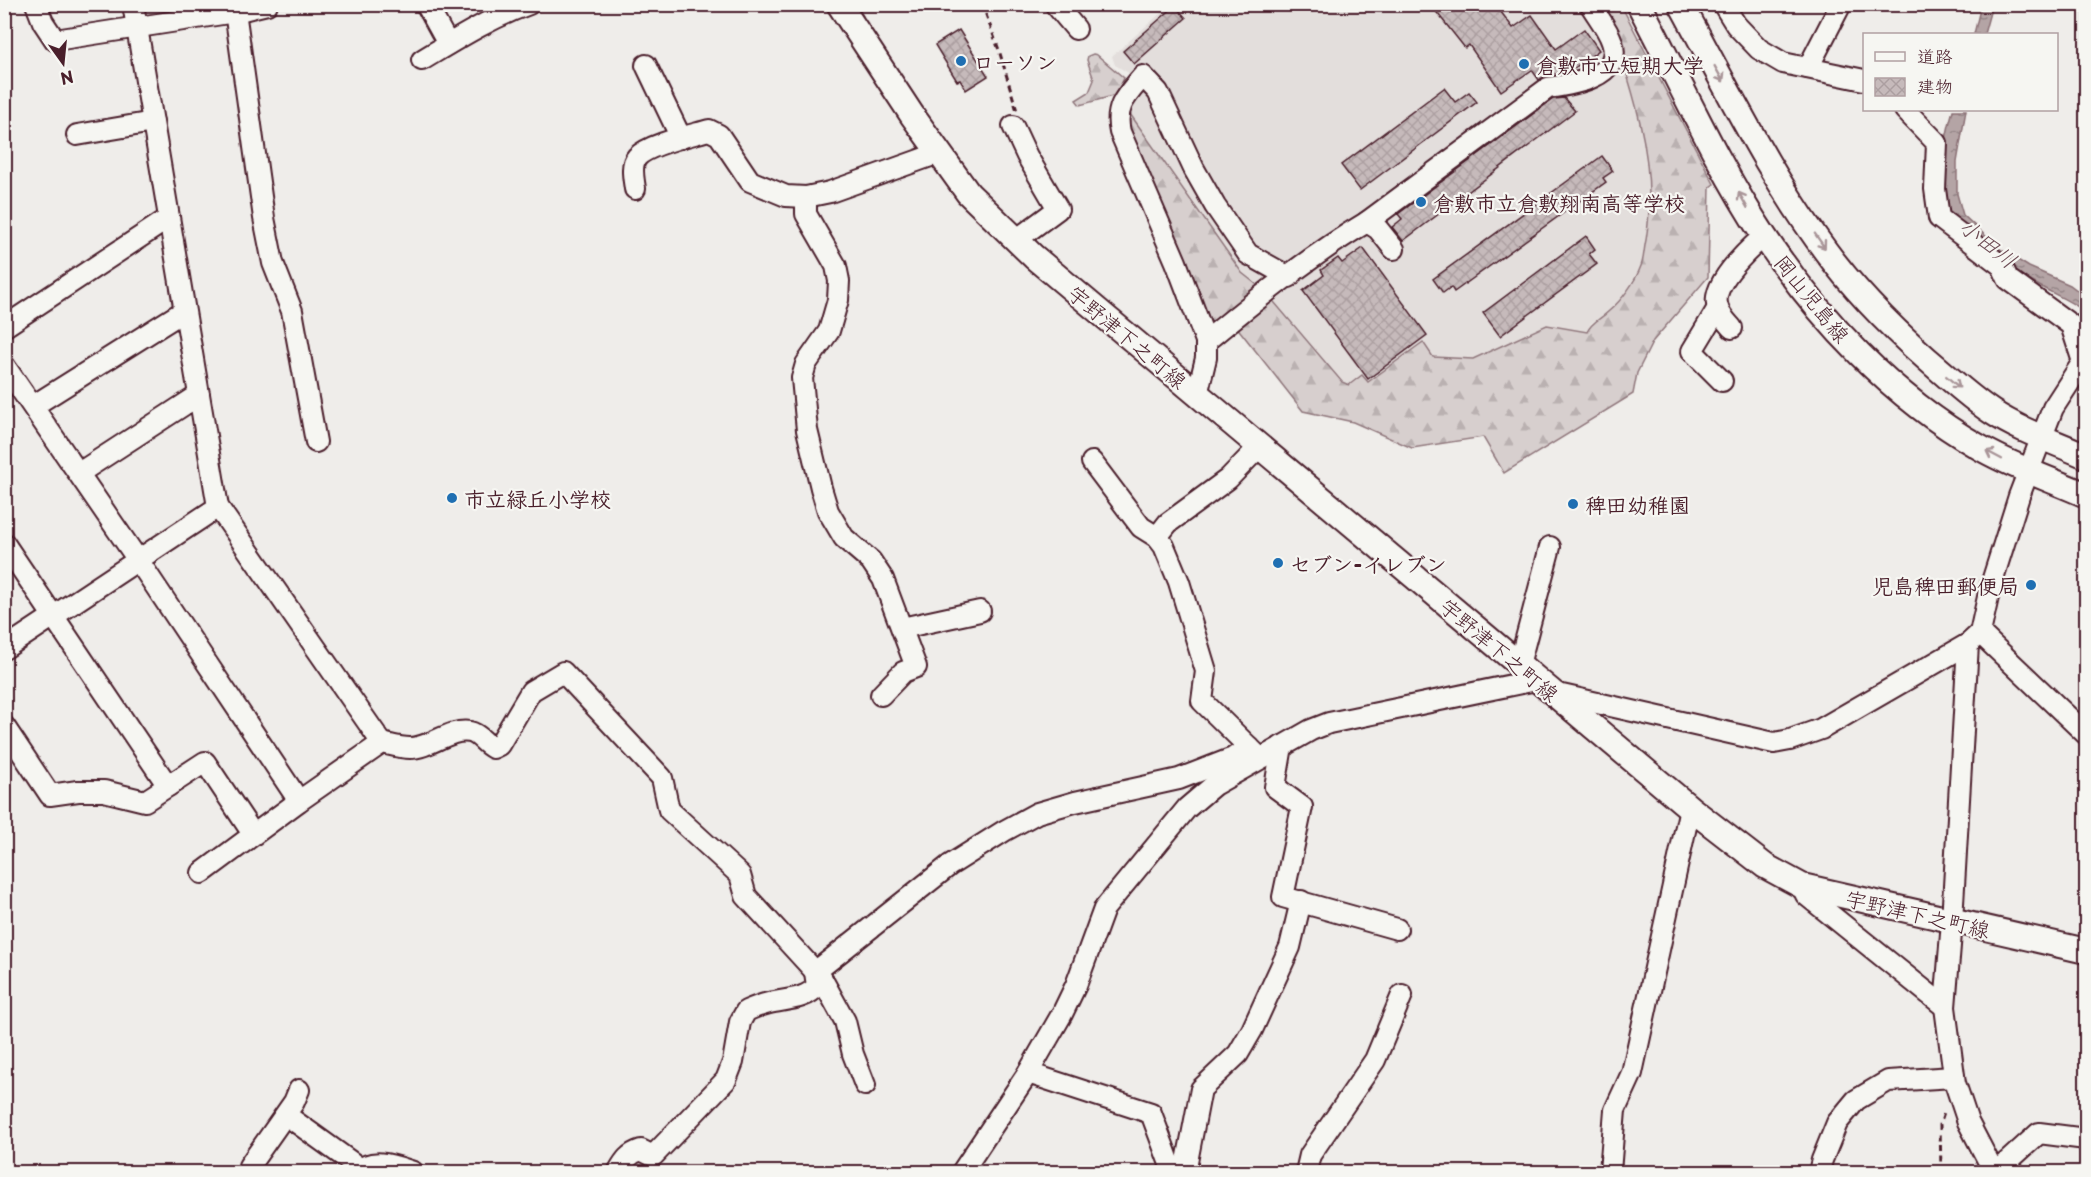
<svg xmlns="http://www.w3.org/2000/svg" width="2091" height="1177" font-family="'Playpen Sans','Klee One',sans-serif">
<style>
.built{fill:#e3dedc}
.forest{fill:url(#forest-firs);stroke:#90777c;stroke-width:1.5}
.water{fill:url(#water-ripples);stroke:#8a6f74;stroke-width:1.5}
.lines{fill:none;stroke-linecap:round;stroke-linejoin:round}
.stream{stroke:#8a6f74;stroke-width:5}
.building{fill:url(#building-cross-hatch);stroke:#4a1f2b;stroke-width:1.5}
.minor-casing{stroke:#4a1f2b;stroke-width:24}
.major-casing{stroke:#4a1f2b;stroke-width:28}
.path{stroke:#4a1f2b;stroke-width:3;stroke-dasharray:6 4.5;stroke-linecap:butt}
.minor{stroke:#f6f6f2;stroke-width:20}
.major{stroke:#f6f6f2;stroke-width:24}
.oneway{stroke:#a99598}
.poi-dot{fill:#1f6fb2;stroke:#f6f6f2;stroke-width:2}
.labels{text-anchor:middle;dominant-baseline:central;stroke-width:4.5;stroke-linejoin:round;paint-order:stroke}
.poi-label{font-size:21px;font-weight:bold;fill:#4a1f2b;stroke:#f6f6f2;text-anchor:start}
.street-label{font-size:21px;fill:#4a1f2b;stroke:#f6f6f2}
.water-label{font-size:22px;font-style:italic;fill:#6f4e56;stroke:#f6f6f2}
</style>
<defs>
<pattern id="forest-firs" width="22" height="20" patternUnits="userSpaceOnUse" patternTransform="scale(1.5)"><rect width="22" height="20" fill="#d7cfce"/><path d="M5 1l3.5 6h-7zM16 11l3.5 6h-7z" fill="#bab1b1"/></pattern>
<pattern id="water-ripples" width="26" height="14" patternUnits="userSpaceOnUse" patternTransform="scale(1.5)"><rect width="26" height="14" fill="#b4a4a5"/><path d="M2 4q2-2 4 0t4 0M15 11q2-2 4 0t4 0" fill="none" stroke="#948587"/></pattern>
<pattern id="building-cross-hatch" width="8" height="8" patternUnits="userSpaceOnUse" patternTransform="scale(1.5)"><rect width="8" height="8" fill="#c6babb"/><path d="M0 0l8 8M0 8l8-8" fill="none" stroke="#ac9fa1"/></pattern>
</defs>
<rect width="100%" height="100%" fill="#efedea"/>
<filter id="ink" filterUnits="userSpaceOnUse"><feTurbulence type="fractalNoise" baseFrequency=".0167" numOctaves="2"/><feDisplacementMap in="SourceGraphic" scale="12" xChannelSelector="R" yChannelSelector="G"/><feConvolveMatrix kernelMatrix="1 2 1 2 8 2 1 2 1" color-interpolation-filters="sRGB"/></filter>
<g filter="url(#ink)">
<path class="built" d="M1170 5H1603L1625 66 1641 127 1649 186V218L1641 266 1628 289 1609 312 1591 323 1587 332 1561 349 1349 385 1342 382 1261 288 1242 274 1128 111 1146 88 1132 75 1115 65 1112 56Z"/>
<g class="forest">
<path d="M1603 5H1621L1714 184 1710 187 1708 277 1653 341 1637 373 1633 394 1504 473 1483 437 1412 448 1353 422 1303 411 1236 326 1269 296 1342 382 1349 385 1362 375 1368 382 1423 342 1433 357 1473 359 1547 325 1587 332C1592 321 1601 319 1609 311 1622 300 1635 282 1641 266 1644 259 1644 248 1646 240 1659 160 1630 79 1603 5Z"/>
<path d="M1093 54 1097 55 1124 78 1116 95 1080 105 1076 100 1089 92 1094 80 1087 60 1088 56Z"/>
<path d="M1128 111 1242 273 1261 288 1212 330 1124 120Z"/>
</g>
<g class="water">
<path d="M1981 5H1992L1984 34H1974Z"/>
<path d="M1953 110H1966L1957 162V194L1963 215 2000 249 2029 267 2070 285 2086 297V312C2068 299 2048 292 2029 280 2000 263 1973 238 1947 216 1940 173 1941 152 1953 110Z"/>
</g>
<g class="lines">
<path class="stream" d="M854 4 861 16"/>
</g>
<g class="building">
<path d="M1430 4H1495L1513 28 1532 15 1556 49 1584 29 1599 50 1569 72 1546 76 1539 80 1532 70 1501 91 1469 45 1465 48Z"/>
<path d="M1175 6 1186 18 1134 64 1123 51Z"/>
<path d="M959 30 988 76 966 90 960 80 957 81 935 45Z"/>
<path d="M1444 88 1455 102 1469 92 1477 102 1360 190 1341 165Z"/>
<path d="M1564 98 1575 111 1403 241 1392 227 1402 219 1398 214 1553 99Z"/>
<path d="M1602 156 1613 171 1603 178 1606 182 1454 292 1451 287 1443 293 1433 279Z"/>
<path d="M1586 236 1595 249 1589 254 1597 264 1500 336 1483 313Z"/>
<path d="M1363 248 1427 335 1368 379 1303 291 1324 275 1321 270 1338 258 1342 263Z"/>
</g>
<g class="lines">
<defs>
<g id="minor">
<path d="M36 4 43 22 55 40 235 12 267 4"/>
<path d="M133 4 218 507 382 743"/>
<path d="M234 4 264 218 273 263 292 311 316 442"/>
<path d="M426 4 448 44"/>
<path d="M1055 4 1076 29"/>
<path d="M1723 4 1736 25 1759 49 1783 63 1864 80"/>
<path d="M422 60C457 39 490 18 529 4"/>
<path d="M646 65 681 138"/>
<path d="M1808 68 1841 4"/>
<path d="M1905 110 1937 143 1935 189 1939 218 2002 266 2008 279 2071 325 2083 362"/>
<path d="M1013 126 1027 156 1058 209 1016 240"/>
<path d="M77 135 153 122"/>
<path d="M635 189C634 180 630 165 637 157 649 144 692 135 709 130L719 135 750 181 786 196 806 197 830 192 939 153"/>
<path d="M806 197V214L836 266 839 281 838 300 829 331 806 364 802 378 807 430 821 488 828 511 844 538 871 561 883 579 916 667 903 672 881 695"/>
<path d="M1367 222 1548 88C1571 85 1624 77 1612 42 1608 29 1597 16 1590 4"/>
<path d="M1718 308 1692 351 1722 381"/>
<path d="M4 327 169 218"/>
<path d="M1732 328C1726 321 1718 313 1717 304 1713 282 1749 249 1764 236"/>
<path d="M1206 341C1257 299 1310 256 1367 222L1378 229 1394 249"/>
<path d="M4 365 138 560 299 801"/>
<path d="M1197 395 1206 358V341L1176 262 1120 132C1114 106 1127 95 1143 76L1158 92 1194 169 1215 206 1248 254 1289 277"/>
<path d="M33 406 184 311"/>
<path d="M1092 462 1141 527 1157 537 1164 546 1179 582 1206 671 1202 701 1257 755"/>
<path d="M79 473 199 395"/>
<path d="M1157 537 1168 523 1228 479 1259 447"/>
<path d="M4 543 168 786"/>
<path d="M902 628 980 611"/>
<path d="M1980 633 2086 734"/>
<path d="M1968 644 1952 921 1945 1007 1955 1083 1968 1122 1994 1172"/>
<path d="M4 649 218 507"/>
<path d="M1519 665 1550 547"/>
<path d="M1553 693 1774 743 1790 740 1821 729 1968 644 1980 633 1990 588 2019 496 2053 408 2086 357"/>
<path d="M4 726 50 795 78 791H104L145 801 205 762 253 834"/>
<path d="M1282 746 1275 787 1302 807 1283 897 1397 929"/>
<path d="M202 873 299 801 382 743C391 745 401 748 410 748 430 748 450 728 470 732 480 734 484 744 493 748L499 745 531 691 563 672 662 778 669 810 740 875 746 896 822 979 845 1021 853 1054 865 1085"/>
<path d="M1802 886 1806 895 1945 1007"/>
<path d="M1028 1073 1151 1113 1173 1172"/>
<path d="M286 1115 361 1169"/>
<path d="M249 1166 294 1102 299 1090"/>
<path d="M357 1172C373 1156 395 1166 413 1172"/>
<path d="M618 1172C624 1162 628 1154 641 1150L653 1156 726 1080 733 1062 740 1022 746 1011C753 1008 761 1005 769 1003 785 999 806 1000 817 986L815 972 950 865 1004 831 1037 813 1075 802 1179 779 1233 758 1249 747"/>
<path d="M962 1172 1028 1073 1062 1014 1076 985 1104 909 1187 808 1214 785 1311 730 1329 723 1536 680"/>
<path d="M1185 1172 1201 1089 1238 1054 1252 1030 1290 947 1301 901"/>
<path d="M1306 1172 1310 1155 1375 1060 1402 995"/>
<path d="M1610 1172 1615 1110 1632 1073 1690 808"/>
<path d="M1819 1172 1822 1160 1837 1123 1856 1100 1888 1081 1954 1077"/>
<path d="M1996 1172 2039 1133 2086 1139"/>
</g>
<g id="major">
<path d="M839 4 912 115 968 193 1034 257 1690 808 1765 866 1802 886 2086 951"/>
<path d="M1639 4C1680 82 1716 163 1764 236 1819 319 1892 397 1979 447 2013 467 2050 479 2086 495"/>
<path d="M1681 4C1729 92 1773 183 1834 262 1866 303 1902 338 1942 372 1958 386 1974 400 1992 412 2021 431 2055 442 2086 456"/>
</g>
</defs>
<use href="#minor" class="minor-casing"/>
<use href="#major" class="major-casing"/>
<g class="path">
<path d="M982 4 999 50 1017 111"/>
<path d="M1941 1172 1940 1125 1945 1110"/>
</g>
<use href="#minor" class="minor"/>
<use href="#major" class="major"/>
</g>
<defs><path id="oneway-shaft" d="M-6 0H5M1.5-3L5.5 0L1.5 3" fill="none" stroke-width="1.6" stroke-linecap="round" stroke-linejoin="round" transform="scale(1.5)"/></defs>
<g class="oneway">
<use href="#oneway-shaft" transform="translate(1719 74) rotate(61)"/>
<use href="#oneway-shaft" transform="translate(1743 200) rotate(-120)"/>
<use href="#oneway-shaft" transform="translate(1820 241) rotate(55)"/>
<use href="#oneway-shaft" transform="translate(1953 382) rotate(41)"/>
<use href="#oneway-shaft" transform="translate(1994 455) rotate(-152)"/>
</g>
</g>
<g class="poi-dot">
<circle cx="961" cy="61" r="6"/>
<circle cx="1524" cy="64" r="6"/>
<circle cx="1421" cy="202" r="6"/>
<circle cx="452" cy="498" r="6"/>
<circle cx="1573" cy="504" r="6"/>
<circle cx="1278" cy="563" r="6"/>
<circle cx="2031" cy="585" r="6"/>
</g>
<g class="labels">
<g class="poi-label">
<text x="973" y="61">ローソン</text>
<text x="1536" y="64">倉敷市立短期大学</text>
<text x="1433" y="202">倉敷市立倉敷翔南高等学校</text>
<text x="464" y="498">市立緑丘小学校</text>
<text x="1585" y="504">稗田幼稚園</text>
<text x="1290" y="563">セブン-イレブン</text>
<text x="2019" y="585" text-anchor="end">児島稗田郵便局</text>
</g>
<g class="street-label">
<text transform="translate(1813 298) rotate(51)">岡山児島線</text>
<text transform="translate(1128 336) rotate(40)">宇野津下之町線</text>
<text transform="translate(1500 649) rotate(40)">宇野津下之町線</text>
<text transform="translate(1918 913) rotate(13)">宇野津下之町線</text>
</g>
<g class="water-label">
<text transform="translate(1989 242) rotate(38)">小田川</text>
</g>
</g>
<rect width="2091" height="1177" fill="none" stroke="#f6f6f2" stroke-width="24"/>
<rect x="12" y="12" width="2067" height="1153" fill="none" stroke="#4a1f2b" stroke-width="2" filter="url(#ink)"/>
<rect x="1863" y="33" width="195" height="78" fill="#f6f6f2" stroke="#b1a0a2" stroke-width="1.5"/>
<rect x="1875" y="52" width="30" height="9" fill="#f6f6f2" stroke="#b1a0a2" stroke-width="1.5"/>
<text x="1917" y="63" font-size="18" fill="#4a1f2b">道路</text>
<rect x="1875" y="78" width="30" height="18" fill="url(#building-cross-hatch)" stroke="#b1a0a2" stroke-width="1.5"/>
<text x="1917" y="93" font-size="18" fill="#4a1f2b">建物</text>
<g transform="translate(63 63) rotate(165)" stroke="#f6f6f2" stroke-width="4.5" paint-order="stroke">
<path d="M0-4.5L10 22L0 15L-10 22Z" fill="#4a1f2b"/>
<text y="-9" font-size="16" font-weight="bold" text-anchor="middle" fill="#4a1f2b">N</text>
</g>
</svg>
